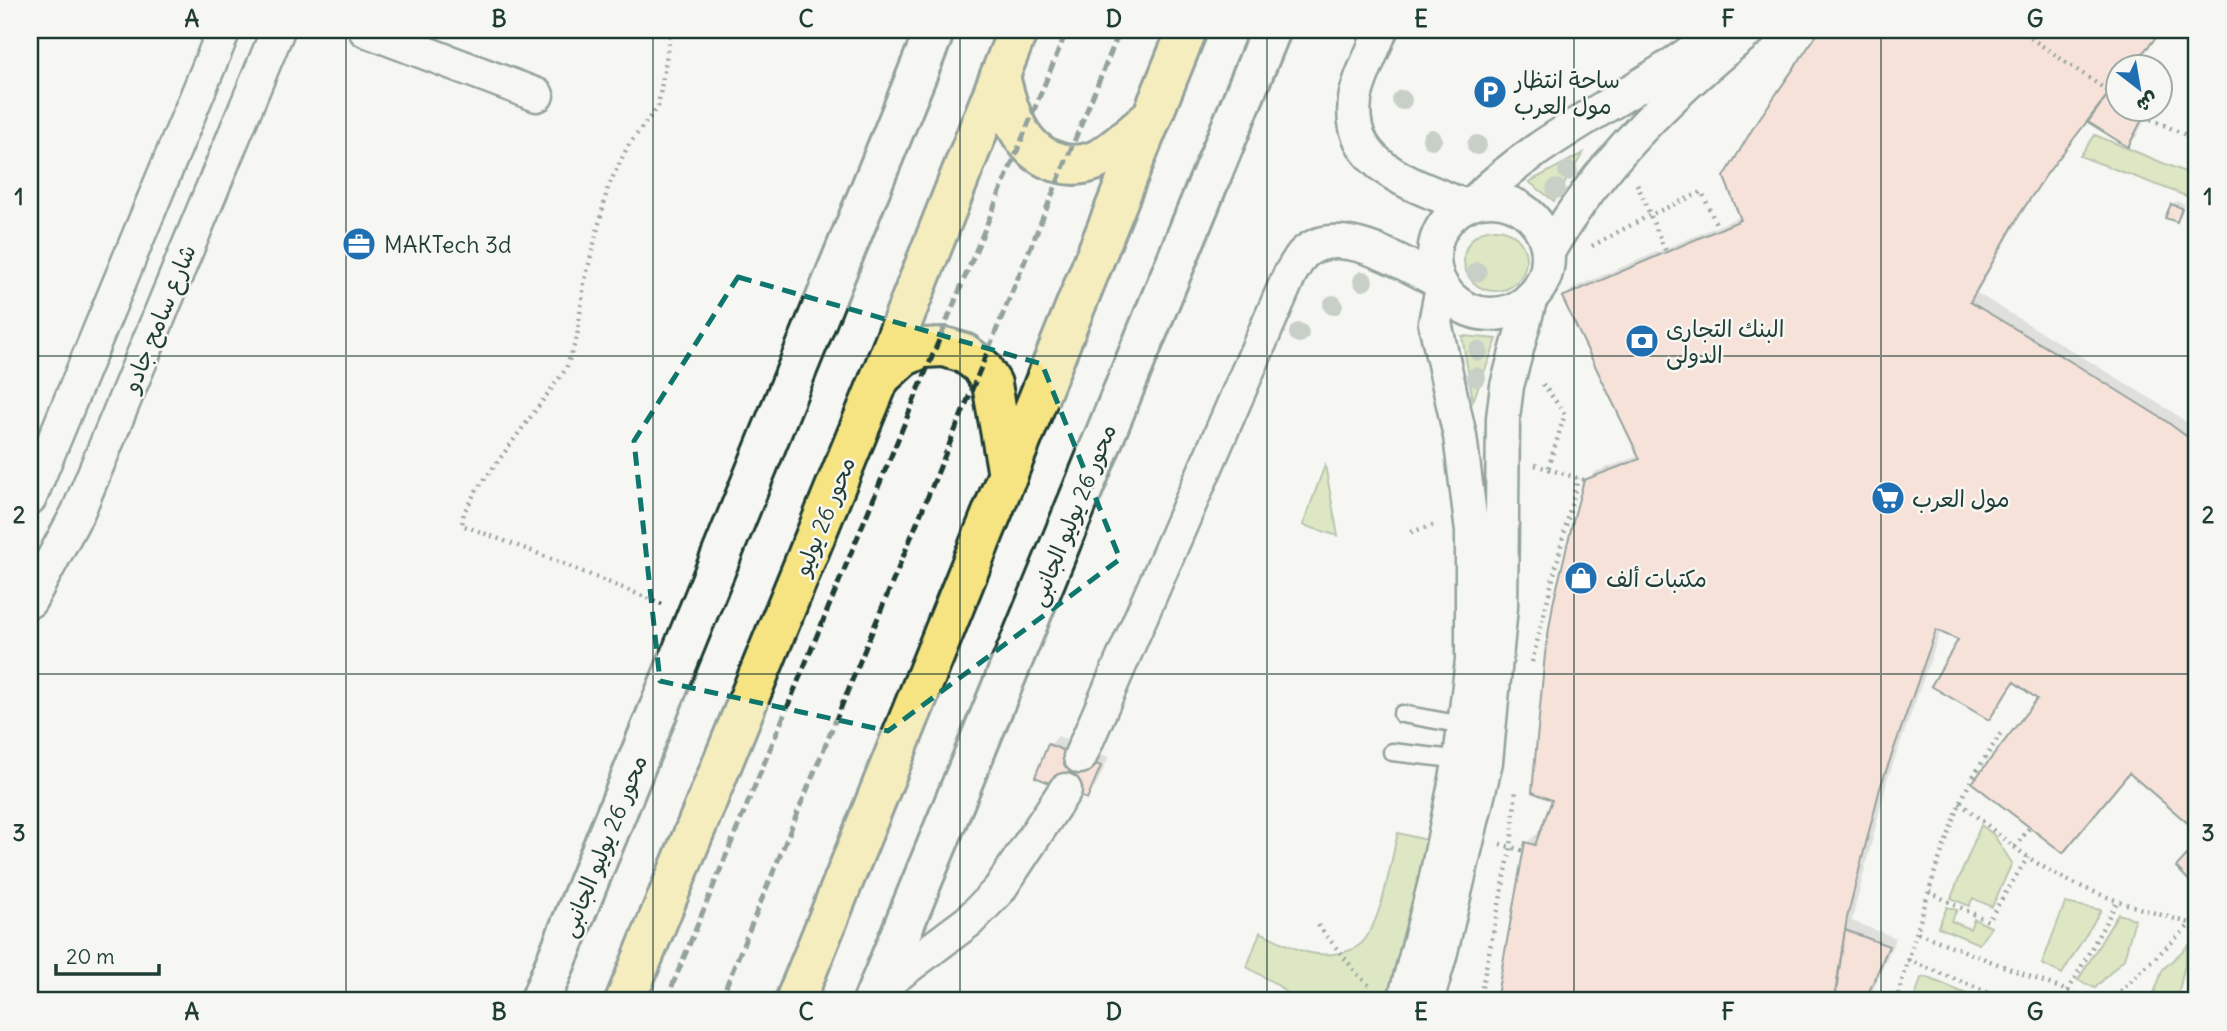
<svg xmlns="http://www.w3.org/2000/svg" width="2227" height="1031" font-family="Delius,'Playpen Sans Arabic',sans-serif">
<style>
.green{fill:#c0d68c;stroke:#708a60;stroke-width:2}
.shadow{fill:#0003}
.building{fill:#f9cbbc;stroke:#1f3d34;stroke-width:2}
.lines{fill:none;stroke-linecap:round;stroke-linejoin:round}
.lane-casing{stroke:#1f3d34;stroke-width:21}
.street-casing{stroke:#1f3d34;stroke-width:37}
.secondary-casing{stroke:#1f3d34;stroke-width:44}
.highway-casing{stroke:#1f3d34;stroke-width:44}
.path{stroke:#1f3d34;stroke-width:4.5;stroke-dasharray:2 5;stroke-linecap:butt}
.lane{stroke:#f6f6f2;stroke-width:16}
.street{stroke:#f6f6f2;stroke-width:32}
.secondary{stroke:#f6f6f2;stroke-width:38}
.highway{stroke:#f6e381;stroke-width:38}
.rail{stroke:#1f3d34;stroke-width:5;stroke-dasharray:10 5;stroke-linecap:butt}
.tree{fill:#91a193}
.marked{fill:none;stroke:#0f766e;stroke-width:5;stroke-dasharray:14 9;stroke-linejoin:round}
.grid{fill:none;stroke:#1f3d34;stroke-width:2;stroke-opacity:0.55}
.labels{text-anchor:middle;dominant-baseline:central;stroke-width:5;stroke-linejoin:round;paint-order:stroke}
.poi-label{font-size:23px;fill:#1f3d34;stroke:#f6f6f2;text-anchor:start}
.street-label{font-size:23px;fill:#1f3d34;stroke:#f6f6f2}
.neatline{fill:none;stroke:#1f3d34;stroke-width:2.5}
.grid-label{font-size:23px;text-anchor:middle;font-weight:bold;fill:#1f3d34}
</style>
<rect width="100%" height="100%" fill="#f6f6f2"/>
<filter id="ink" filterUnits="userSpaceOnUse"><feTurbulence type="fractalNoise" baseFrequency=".0143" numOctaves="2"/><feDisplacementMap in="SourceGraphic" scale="14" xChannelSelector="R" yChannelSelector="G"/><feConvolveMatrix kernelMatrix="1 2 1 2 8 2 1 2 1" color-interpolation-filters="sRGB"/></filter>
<g filter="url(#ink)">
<g class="green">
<path d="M2095 135 2197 177V191L2194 199 2080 156Z"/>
<path d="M1583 153 1554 201 1529 182Z"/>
<circle cx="1495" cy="260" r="31"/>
<path d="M1462 336 1497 339 1473 401Z"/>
<path d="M1325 465 1338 536 1303 525Z"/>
<path d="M1981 825 1993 834 2012 863 1992 907 1973 898 1969 906 1951 898Z"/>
<path d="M1398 833 1431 841 1392 1001H1297L1276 984 1247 967 1260 932C1275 939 1290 947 1306 952 1324 957 1355 955 1366 938 1384 911 1390 864 1398 833Z"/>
<path d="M2065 903 2101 910 2062 974 2042 964Z"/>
<path d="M1947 907 1957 910 1951 921 1970 929 1974 919 1991 927 1979 944 1938 927Z"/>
<path d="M2118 914 2135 919 2124 959 2095 988 2078 980Z"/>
<path d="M2189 945 2177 1001H2151L2163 969Z"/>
<path d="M1926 977 1983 1001H1914L1921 978Z"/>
</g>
<g class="shadow">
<path d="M1822 30H2162L2131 65 2134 66H2118V108H2151L2136 137 2128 145 2089 121 2055 164 2026 207 1977 293 2171 411 2197 430V829L2130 771 2063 851 2040 698 2015 681 1997 709 1989 717 1961 639 1941 630 1888 778 1855 908 1852 921 1896 938 1868 1001H1497L1527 843 1535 835 1540 836 1554 800 1586 481 1595 472 1640 455 1565 297 1573 288 1741 216 1754 129Z"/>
<path d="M2176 201 2185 204 2176 220 2172 205Z"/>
<path d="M1058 736 1109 757 1095 788 1087 797 1037 776 1050 745Z"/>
</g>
<g class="building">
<path d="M1820 30H2163L2131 66H2118V81L2046 175 2018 217 1970 302 2078 366 2163 419 2197 444V831L2129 773 2063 853 1972 783 2037 699 2014 682 1989 720 1931 686 1958 640 1936 630 1880 788 1847 918 1834 1001H1496L1525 842 1535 845 1552 800 1532 792 1545 654 1553 604 1574 517 1584 480 1640 459 1562 297 1741 220 1724 177 1753 128Z"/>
<path d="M2118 81V108H2148L2128 147 2088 122Z"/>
<path d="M2171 204 2182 208 2177 222 2165 218Z"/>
<path d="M1048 744 1101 766 1087 799 1035 777Z"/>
<path d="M2197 844V889L2176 867Z"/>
<path d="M1845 930 1889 946 1865 1001H1838L1835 999Z"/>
</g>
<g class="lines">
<defs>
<g id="lane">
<path d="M1402 714 1469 726"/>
<path d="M1392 752 1463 760"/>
</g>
<g id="street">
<path d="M365 30 537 95"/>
<path d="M1381 30C1374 49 1357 82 1355 100 1346 168 1416 185 1465 206"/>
<circle cx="1491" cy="257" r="57"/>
<path d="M1474 202C1532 143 1609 108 1676 62 1691 52 1705 41 1719 30"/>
<path d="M1548 252C1599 164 1671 93 1750 30"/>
<path d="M30 498 224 30"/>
<path d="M30 601 78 512 278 30"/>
<path d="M1080 757 1290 274C1294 268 1298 260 1302 255 1337 220 1403 264 1438 281"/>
<path d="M877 990 969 921 999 890 1065 790"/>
<path d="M1404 1001 1435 882 1460 759 1472 660V531L1460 436 1435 323 1442 287"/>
<path d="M1427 1001 1440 956 1486 762 1501 607 1503 418 1507 386 1531 297"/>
</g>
<g id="secondary">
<path d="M540 1001 935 30"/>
<path d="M873 1001 1271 30"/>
</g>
<g id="highway">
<path d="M1000 76C1008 110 1019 151 1057 162 1069 166 1081 166 1094 161 1109 156 1136 130 1150 119"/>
<path d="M880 378 903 357 923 348 944 347 964 353 981 366 992 384 1008 475"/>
<path d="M625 1001 880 378 1018 30"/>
<path d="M795 1001 1187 30"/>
</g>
</defs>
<use href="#lane" class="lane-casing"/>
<use href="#street" class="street-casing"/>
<use href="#secondary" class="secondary-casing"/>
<use href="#highway" class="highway-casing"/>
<g class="path">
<path d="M2019 30 2118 98"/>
<path d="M2133 108 2144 116 2197 140"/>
<path d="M1637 184 1666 252"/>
<path d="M2192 215 2197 202"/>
<path d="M1592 246 1650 215 1702 192 1716 224"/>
<path d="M1543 384 1565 414 1548 469"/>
<path d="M1535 465 1584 480"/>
<path d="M1411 532 1437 524"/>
<path d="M662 604 534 552 462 525 464 512 476 491 566 369 577 337 584 284 608 187 628 146 658 106 671 30"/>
<path d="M1532 662 1578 478"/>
<path d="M1960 803C1983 821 2004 840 2028 857 2074 890 2142 910 2197 925"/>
<path d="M1500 844 1524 851"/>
<path d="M2015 847 2030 827"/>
<path d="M1929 892 1988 921 2028 857"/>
<path d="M1318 925 1359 976 1372 988"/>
<path d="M1918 933 2093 1001"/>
<path d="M1908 960 2009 1001"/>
<path d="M2068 991 2118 900"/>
<path d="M1479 1001 1511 847 1516 789"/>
<path d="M1896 1001 1935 871 1960 803 1972 778 2001 733"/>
<path d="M2110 1001 2197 918"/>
<path d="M2189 1001 2197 966"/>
</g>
<use href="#lane" class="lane"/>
<use href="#street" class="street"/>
<use href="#secondary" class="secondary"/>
<use href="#highway" class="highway"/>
<g class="rail">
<path d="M666 1001 1067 30"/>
<path d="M720 1001 1120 30"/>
</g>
</g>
<g class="tree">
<circle cx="1402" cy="100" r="10"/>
<circle cx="1432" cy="139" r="10"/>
<circle cx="1477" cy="145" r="10"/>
<circle cx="1568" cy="171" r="10"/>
<circle cx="1556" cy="189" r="10"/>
<circle cx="1477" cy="272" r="10"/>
<circle cx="1363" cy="281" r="10"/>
<circle cx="1333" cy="305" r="10"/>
<circle cx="1299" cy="333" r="10"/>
<circle cx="1478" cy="351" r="10"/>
<circle cx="1476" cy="377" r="10"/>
</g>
</g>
<path d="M0 0H2227V1031H0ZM738 277 1042 364 1120 559 888 731 660 681 634 441Z" fill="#f6f6f2" fill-opacity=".55" fill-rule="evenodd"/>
<path class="marked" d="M738 277 1042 364 1120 559 888 731 660 681 634 441Z"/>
<path class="grid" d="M346 30V1001M653 30V1001M960 30V1001M1267 30V1001M1574 30V1001M1881 30V1001M30 356H2197M30 674H2197"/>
<defs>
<symbol id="parking-disc" viewBox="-11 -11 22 22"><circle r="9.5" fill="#1f6fb2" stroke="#f6f6f2"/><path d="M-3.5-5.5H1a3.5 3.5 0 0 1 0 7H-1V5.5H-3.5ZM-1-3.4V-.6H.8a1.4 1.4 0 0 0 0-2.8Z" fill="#fff"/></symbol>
<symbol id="office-disc" viewBox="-11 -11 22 22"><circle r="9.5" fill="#1f6fb2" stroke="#f6f6f2"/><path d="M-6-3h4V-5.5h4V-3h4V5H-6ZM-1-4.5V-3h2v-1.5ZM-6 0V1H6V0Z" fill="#fff"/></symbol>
<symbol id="bank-disc" viewBox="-11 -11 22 22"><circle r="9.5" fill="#1f6fb2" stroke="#f6f6f2"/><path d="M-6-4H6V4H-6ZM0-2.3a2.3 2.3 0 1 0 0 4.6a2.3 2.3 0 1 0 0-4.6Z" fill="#fff"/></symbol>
<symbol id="supermarket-disc" viewBox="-11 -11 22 22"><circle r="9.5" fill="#1f6fb2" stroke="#f6f6f2"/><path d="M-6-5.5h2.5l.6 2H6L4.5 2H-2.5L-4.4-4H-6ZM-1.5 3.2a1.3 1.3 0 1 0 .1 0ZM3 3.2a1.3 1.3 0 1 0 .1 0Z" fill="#fff"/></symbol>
<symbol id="shop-disc" viewBox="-11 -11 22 22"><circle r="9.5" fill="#1f6fb2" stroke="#f6f6f2"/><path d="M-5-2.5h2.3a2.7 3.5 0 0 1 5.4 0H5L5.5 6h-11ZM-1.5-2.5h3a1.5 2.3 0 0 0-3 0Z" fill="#fff"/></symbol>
</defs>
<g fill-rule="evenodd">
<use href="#parking-disc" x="1471" y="73" width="38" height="38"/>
<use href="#office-disc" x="340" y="225" width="38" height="38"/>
<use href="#bank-disc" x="1623" y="322" width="38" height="38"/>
<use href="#supermarket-disc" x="1869" y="479" width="38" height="38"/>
<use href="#shop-disc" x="1562" y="559" width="38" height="38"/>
</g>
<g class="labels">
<g class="poi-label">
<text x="1514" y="79">ساحة انتظار<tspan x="1514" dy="26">مول العرب</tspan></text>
<text x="384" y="244">MAKTech 3d</text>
<text x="1666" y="328">البنك التجارى<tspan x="1666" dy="26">الدولى</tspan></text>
<text x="1912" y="498">مول العرب</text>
<text x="1606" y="578">مكتبات ألف</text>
</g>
<g class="street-label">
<text transform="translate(159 318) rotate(-68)">شارع سامح جادو</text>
<text transform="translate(1072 515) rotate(-68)">محور 26 يوليو الجانبى</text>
<text transform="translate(824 516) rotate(-68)">محور 26 يوليو</text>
<text transform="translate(603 846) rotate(-68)">محور 26 يوليو الجانبى</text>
</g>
</g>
<rect width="2227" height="1031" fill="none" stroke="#f6f6f2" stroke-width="77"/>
<g transform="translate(2139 88) rotate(149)"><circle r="33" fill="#f6f6f2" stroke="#a0aca6" stroke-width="2"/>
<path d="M0-5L12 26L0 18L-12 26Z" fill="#1f6fb2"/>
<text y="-10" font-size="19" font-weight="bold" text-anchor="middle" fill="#1f3d34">ش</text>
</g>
<path d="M56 964v10h103v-10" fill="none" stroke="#1f3d34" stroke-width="3.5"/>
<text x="66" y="964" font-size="21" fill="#1f3d34" stroke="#f6f6f2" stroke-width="5" paint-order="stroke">20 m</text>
<rect x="38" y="38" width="2150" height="954" class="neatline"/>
<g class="grid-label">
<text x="192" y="27">A</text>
<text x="499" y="27">B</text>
<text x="806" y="27">C</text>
<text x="1114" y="27">D</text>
<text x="1421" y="27">E</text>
<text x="1728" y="27">F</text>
<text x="2035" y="27">G</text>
<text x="19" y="205">1</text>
<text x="2208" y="205">1</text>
<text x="19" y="523">2</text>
<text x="2208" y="523">2</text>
<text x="19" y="841">3</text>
<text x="2208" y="841">3</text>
<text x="192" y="1020">A</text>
<text x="499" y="1020">B</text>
<text x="806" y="1020">C</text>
<text x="1114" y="1020">D</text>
<text x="1421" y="1020">E</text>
<text x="1728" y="1020">F</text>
<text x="2035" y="1020">G</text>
</g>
</svg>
